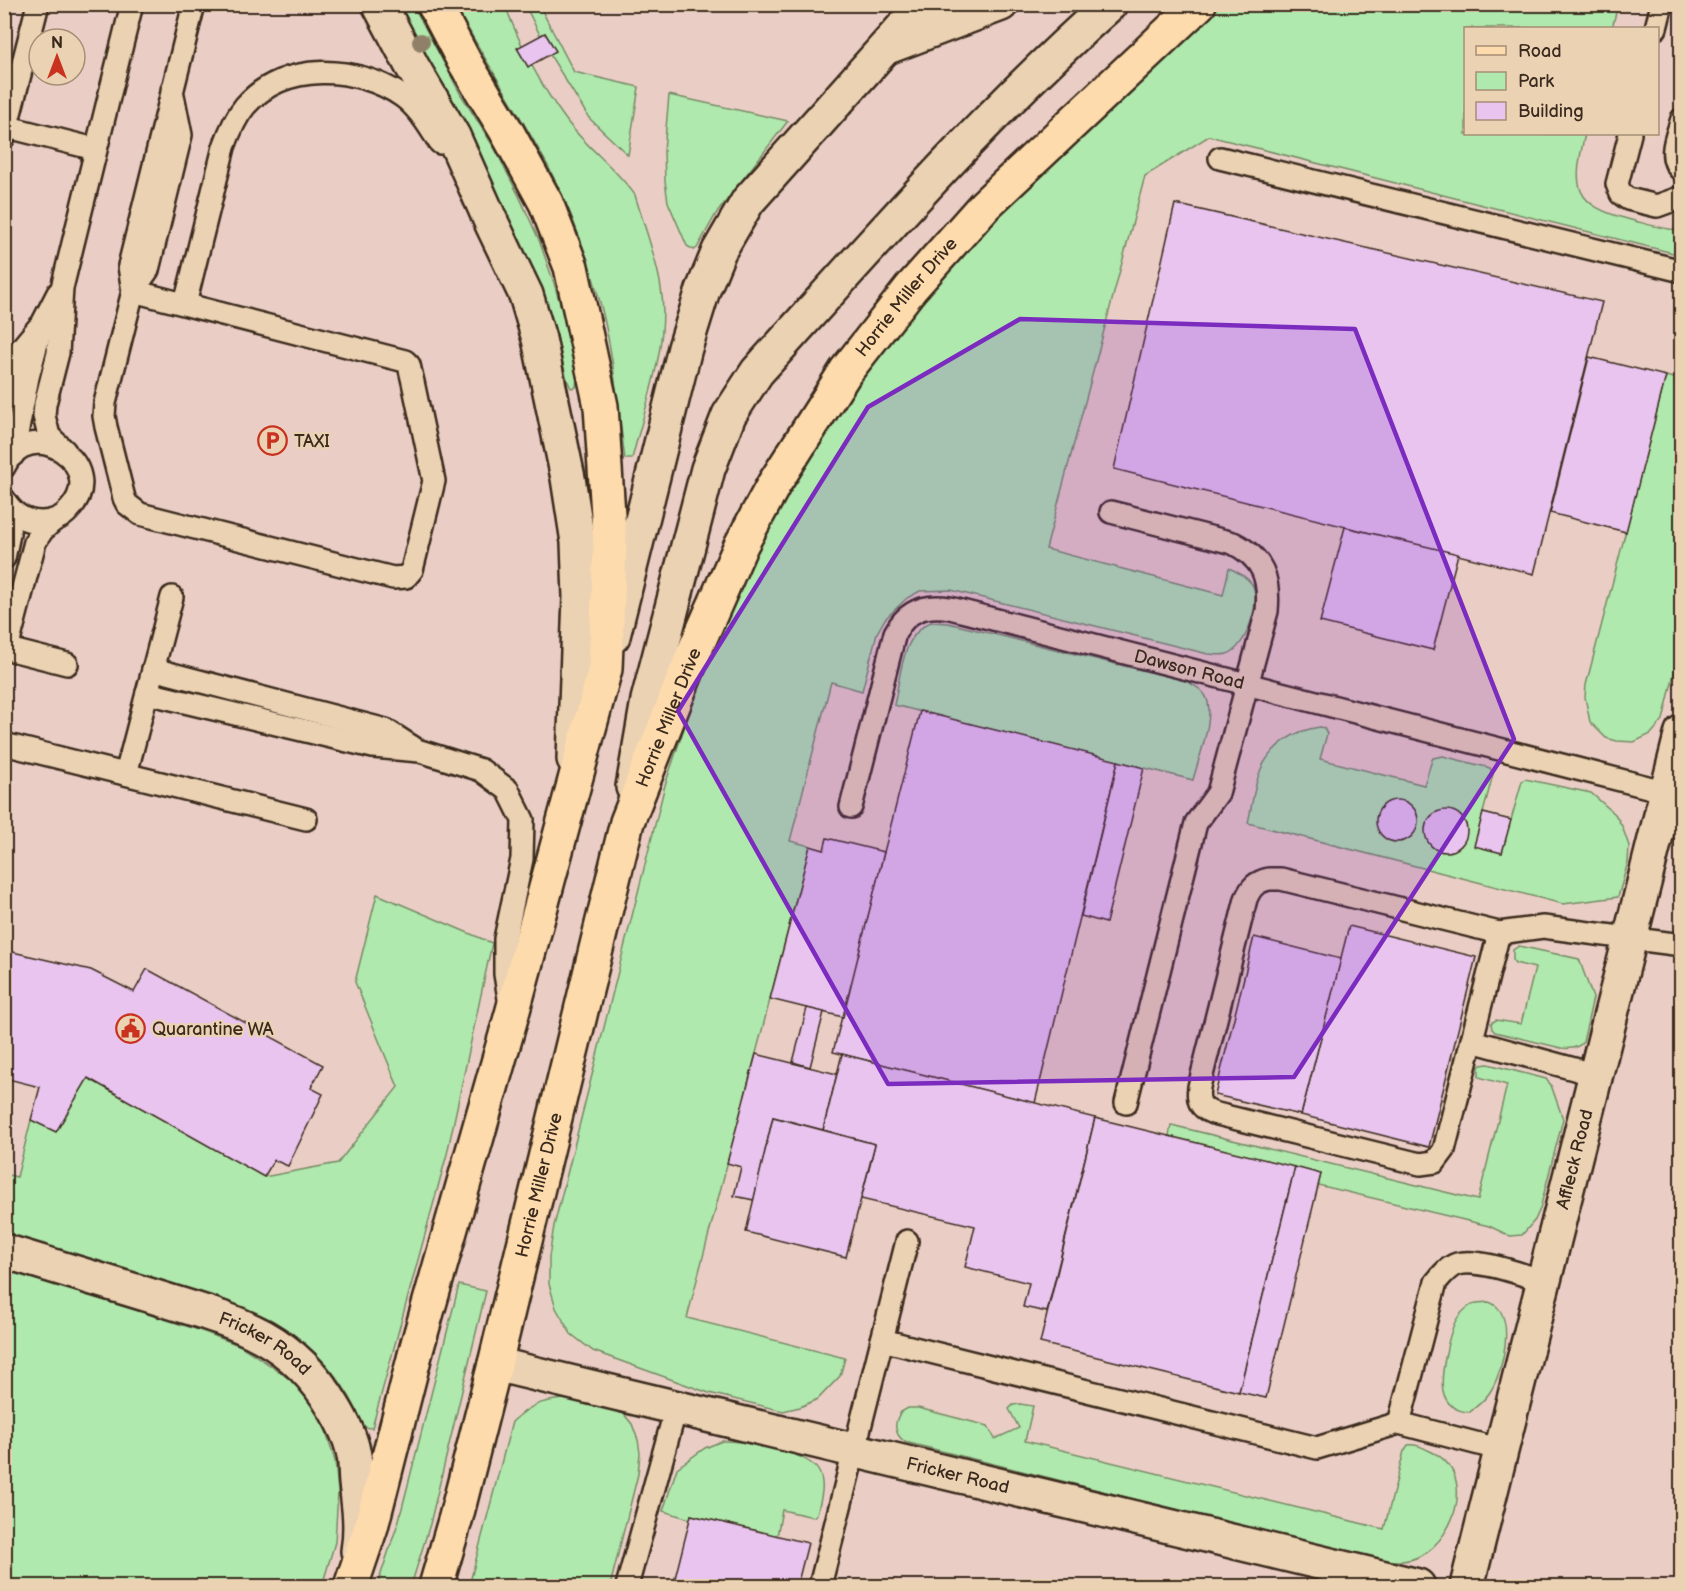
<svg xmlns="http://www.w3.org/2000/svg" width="1686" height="1591" font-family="'Balsamiq Sans',sans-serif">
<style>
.built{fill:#eacec5;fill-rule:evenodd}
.green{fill:#b0e9ad;stroke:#768a66;stroke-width:1.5}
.building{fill:#e8c4ef;stroke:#3b2a1e;stroke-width:1.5}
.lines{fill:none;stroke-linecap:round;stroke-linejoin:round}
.lane-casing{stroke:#3b2a1e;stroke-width:26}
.street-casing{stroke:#3b2a1e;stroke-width:38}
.primary-casing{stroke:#3b2a1e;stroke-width:38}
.lane{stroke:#ebd2b3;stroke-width:21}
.street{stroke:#ebd2b3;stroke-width:33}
.primary{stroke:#fddbac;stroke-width:33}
.tree{fill:#918069}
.marked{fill:#7b2cbf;fill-opacity:0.2;stroke:#7b2cbf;stroke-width:4.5;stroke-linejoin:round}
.labels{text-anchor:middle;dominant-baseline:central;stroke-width:4.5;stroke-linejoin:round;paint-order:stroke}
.street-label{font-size:18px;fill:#3b2a1e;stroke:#ebd2b3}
.poi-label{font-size:18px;fill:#3b2a1e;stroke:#ebd2b3;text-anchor:start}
</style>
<rect width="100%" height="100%" fill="#ebd2b3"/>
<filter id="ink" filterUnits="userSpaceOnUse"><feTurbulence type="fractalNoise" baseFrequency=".0167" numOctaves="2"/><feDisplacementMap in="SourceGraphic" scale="12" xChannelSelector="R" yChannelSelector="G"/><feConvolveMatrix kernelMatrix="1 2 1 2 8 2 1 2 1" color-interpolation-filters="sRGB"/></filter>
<g filter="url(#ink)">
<path class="built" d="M5 5H1681V1586H5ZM1466 28H1658V134H1466ZM39 39H75V75H39Z"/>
<g class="green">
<path d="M390 5H413L460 93 495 149 520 198 539 240 554 283 569 335 577 378 576 387 571 388C563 374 562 355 558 340 553 321 547 301 539 283 498 186 443 96 390 5Z"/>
<path d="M455 5H505C520 45 540 85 566 120 586 147 615 167 635 195 643 223 657 259 661 288 670 342 645 406 632 459H625C618 409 614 356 601 306 589 260 572 212 550 170 520 114 485 61 455 5Z"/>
<path d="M525 5H539L574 72 639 87 628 155 589 118 550 55 555 51 545 33 540 35Z"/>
<path d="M1220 5H1618L1612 28H1466V134H1585C1572 188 1573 205 1631 220 1647 224 1664 230 1681 230V255L1209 136 1145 176 1046 549 1223 595 1229 568C1238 572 1246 576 1252 584 1262 601 1246 649 1227 654 1221 656 1214 654 1208 654L951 590 920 591 907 598 885 619 877 633 862 691 831 682 790 841 810 846 687 1318 845 1358 840 1376 818 1399 800 1407 783 1411 709 1393 593 1351 571 1334 556 1308 549 1284V1257L554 1226 665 785 707 660 747 568 786 492 878 350 977 231 1108 106Z"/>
<path d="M669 95 788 121 716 214 697 248 694 250 687 246 668 202 665 181 664 151Z"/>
<path d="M1666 376 1681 380V644L1663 720 1651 734 1634 742 1617 741 1606 738 1590 722 1585 697 1586 685Z"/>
<path d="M931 622 948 623 1186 681C1193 685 1201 688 1205 695 1217 713 1198 760 1193 780L894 705C901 676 901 635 931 622Z"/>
<path d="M1320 727 1324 728 1327 734 1320 759 1424 785 1432 760 1433 758 1443 756 1490 768 1493 774 1483 813 1511 820 1522 781 1525 779 1591 793 1615 814 1622 826 1629 846 1628 862 1618 897 1563 904 1248 823C1252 806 1254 785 1261 769 1272 745 1295 730 1320 727Z"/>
<path d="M377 894 492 943 447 1154 372 1428 364 1427C348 1384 314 1345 275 1322 264 1315 251 1312 240 1308L5 1237 4 1174 17 1177 31 1120 88 1078 264 1177 338 1163 398 1087 355 982Z"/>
<path d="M1519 946 1579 959 1593 998 1583 1042C1578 1049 1569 1049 1561 1048L1495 1032 1492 1029 1491 1023 1496 1020 1521 1024 1535 968 1515 963 1513 960V950Z"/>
<path d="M1488 1064 1546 1079 1551 1085 1563 1119 1540 1209 1535 1220 1522 1235 1510 1236 1489 1226 1318 1185 1321 1174 1169 1136 1171 1125 1478 1200 1507 1085 1479 1077V1067L1481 1065Z"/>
<path d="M5 1269 199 1330 241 1346 273 1367 297 1385 313 1406 325 1428 335 1461 338 1492 335 1542 322 1586H5Z"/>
<path d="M459 1285 486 1291 430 1524 411 1586H377L399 1520Z"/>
<path d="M1489 1302C1518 1312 1503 1373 1490 1392 1485 1400 1477 1406 1470 1412 1457 1412 1446 1405 1443 1391 1440 1376 1448 1337 1455 1322 1458 1316 1465 1309 1471 1305 1476 1302 1483 1303 1489 1302Z"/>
<path d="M564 1399 603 1406 622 1412 632 1424 638 1440 640 1453 638 1474 610 1586H469L512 1422C530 1405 540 1401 564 1399Z"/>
<path d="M1020 1404 1033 1406 1025 1441 1384 1529 1404 1451 1408 1445C1416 1444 1422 1447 1430 1451 1476 1470 1458 1536 1420 1556 1407 1563 1393 1561 1379 1560L905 1442C894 1434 893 1423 901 1412L908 1408H918L988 1426 995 1439 1019 1428 1009 1409 1013 1405Z"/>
<path d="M722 1441C743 1440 810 1452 819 1472 826 1486 820 1501 817 1514L813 1517 782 1510 777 1536 691 1515 690 1519 663 1511 677 1468 705 1448Z"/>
</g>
<g class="building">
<path d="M545 33 556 51 528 67 517 48Z"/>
<path d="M1175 204 1602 302 1534 574 1114 469Z"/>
<path d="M1589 357 1666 376 1626 532 1550 513Z"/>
<path d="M1345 527 1458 554 1433 650 1320 622Z"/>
<path d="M920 711 1118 761 1035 1103 833 1052Z"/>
<path d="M1118 761 1144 768 1106 923 1081 916Z"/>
<circle cx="1397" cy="821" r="21"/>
<circle cx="1446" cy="831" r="21"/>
<path d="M1483 813 1511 820 1502 853 1474 846Z"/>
<path d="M827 838 884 852 843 1017 770 999 810 846 824 850Z"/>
<path d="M1349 926 1476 957 1429 1147 1301 1115Z"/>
<path d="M1254 937 1341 959 1301 1115 1215 1095Z"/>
<path d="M4 950 91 970 134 992 147 969 323 1065 311 1088 323 1094 288 1166 274 1160 264 1177 88 1078 56 1132 31 1120 40 1087 4 1078Z"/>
<path d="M807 1008 824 1012 810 1067 793 1062Z"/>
<path d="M756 1054 837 1074 823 1130 773 1117 754 1200 734 1196 741 1167 727 1163Z"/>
<path d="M842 1054 1095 1118 1047 1312 1023 1307 1029 1283 965 1267 975 1226 861 1199 875 1144 823 1130Z"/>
<path d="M773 1117 875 1144 846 1257 746 1232Z"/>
<path d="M1095 1118 1295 1167 1239 1392 1040 1343Z"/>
<path d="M1295 1167 1321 1174 1266 1398 1239 1392Z"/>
<path d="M691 1515 808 1543 797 1586H673Z"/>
</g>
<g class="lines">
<defs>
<g id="lane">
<path d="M1656 28 1662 4"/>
<path d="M172 90 181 135 148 270 133 291 405 361 409 365 413 382 434 481 412 570 406 577 393 578 140 514 127 504 124 498 106 427 104 416 105 403 133 291 129 266 194 4"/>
<path d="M1682 119C1677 136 1666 158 1682 171"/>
<path d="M4 126 95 149"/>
<path d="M1630 134 1617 184 1621 194 1628 199 1657 206 1682 197"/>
<path d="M4 137 38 4"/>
<path d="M1220 158 1682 271"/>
<path d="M185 304 224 147C229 133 235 118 245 106 284 61 357 65 402 96 419 108 429 127 440 143"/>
<path d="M4 402 18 352 38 328"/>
<path d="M65 451 49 436 44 416 45 404 58 353 62 288 132 4"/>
<path d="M13 455 28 377 42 324 58 293"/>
<path d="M4 467C30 411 111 466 69 510 62 518 52 522 41 522 24 522 12 513 4 499"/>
<path d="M1111 512 1233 543C1263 558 1270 578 1267 611L1218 793 1196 823 1126 1103"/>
<path d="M4 558 9 534 10 508"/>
<path d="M4 648 67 664"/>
<path d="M7 649 35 542 42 531 53 521"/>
<path d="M153 669 386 730 414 748"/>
<path d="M147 693 373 747 420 751 481 770 508 790 523 820 522 859 505 939V974L510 1005"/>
<path d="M4 744 306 819"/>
<path d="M126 774 172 597"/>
<path id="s1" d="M851 807 895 633C907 610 925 604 950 608L1667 792"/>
<path d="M1269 879H1281L1499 933 1444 1150 1435 1162 1420 1164 1213 1113C1200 1108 1197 1101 1199 1087L1246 899C1251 887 1256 882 1269 879Z"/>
<path d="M1499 933 1543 927 1682 945"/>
<path d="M1472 1041 1596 1075"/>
<path d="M882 1340 1317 1448 1399 1423 1502 1450"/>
<path d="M1399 1423 1436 1282C1442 1275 1448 1267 1457 1264 1479 1258 1522 1275 1544 1281"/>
<path d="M627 1586 676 1408"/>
<path d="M820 1586 907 1241"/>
</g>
<g id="street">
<path d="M379 4 412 66 453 136 492 224 526 295 539 339 568 478 578 542 580 597 574 759"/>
<path d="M890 46 1001 4"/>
<path d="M613 636 685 348 703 290 719 251 748 201 924 4"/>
<path d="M633 787 648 700 708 469 729 415 757 372C871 246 983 117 1110 4"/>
<path id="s2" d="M4 1251C54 1266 103 1281 152 1296 229 1320 289 1332 333 1406 341 1419 350 1436 353 1451 356 1461 355 1473 356 1483 359 1506 362 1528 358 1551"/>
<path id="s3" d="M495 1364 1418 1586"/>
<path id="s4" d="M1467 1586 1682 732"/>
</g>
<g id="primary">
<path d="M351 1586 371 1527 417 1347 512 1014 605 669 610 546 601 406 571 267 546 203 507 132 464 61 434 4"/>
<path id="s5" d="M436 1586 456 1517 495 1364 627 822 697 645 741 545 774 484 846 371 911 288 985 205 1199 4"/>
</g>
</defs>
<use href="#lane" class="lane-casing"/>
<use href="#street" class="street-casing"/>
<use href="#primary" class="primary-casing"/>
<use href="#lane" class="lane"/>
<use href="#street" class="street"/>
<use href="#primary" class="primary"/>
</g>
<circle class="tree" cx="421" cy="42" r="9"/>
</g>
<path class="marked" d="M1020 319 1355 329 1514 739 1294 1077 888 1084 678 711 868 407Z"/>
<defs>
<symbol id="parking-ring" viewBox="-11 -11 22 22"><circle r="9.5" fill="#ebd2b3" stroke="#c8321e" stroke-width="1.5"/><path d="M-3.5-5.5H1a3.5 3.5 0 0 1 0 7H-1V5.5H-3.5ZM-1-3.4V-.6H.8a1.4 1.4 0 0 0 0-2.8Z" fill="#c8321e"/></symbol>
<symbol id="civic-ring" viewBox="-11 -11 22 22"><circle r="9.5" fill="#ebd2b3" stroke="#c8321e" stroke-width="1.5"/><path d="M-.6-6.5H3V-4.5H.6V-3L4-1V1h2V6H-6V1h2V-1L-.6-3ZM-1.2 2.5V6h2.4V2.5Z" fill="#c8321e"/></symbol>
</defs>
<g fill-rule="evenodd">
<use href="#parking-ring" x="256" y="424" width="33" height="33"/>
<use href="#civic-ring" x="114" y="1012" width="33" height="33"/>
</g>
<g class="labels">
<g class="street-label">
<text stroke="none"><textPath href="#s5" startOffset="1386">Horrie Miller Drive</textPath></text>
<text stroke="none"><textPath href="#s1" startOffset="492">Dawson Road</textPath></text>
<text stroke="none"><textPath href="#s5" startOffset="900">Horrie Miller Drive</textPath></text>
<text stroke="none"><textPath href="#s4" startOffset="440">Affleck Road</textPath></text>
<text stroke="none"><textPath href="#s5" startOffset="414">Horrie Miller Drive</textPath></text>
<text stroke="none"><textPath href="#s2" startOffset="278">Fricker Road</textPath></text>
<text stroke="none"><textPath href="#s3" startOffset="476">Fricker Road</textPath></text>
</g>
<g class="poi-label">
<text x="294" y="441">TAXI</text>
<text x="152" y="1029">Quarantine WA</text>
</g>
</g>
<rect width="1686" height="1591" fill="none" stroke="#ebd2b3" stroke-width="24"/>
<rect x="12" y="12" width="1662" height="1567" fill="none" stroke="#3b2a1e" stroke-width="2" filter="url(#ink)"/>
<rect x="1464" y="27" width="195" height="108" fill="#ebd2b3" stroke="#a58f77" stroke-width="1.5"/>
<rect x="1476" y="46" width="30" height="9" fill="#fddbac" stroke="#a58f77" stroke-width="1.5"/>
<text x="1518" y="57" font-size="18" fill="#3b2a1e">Road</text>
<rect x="1476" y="72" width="30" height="18" fill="#b0e9ad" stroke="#a58f77" stroke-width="1.5"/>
<text x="1518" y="87" font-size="18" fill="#3b2a1e">Park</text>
<rect x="1476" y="102" width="30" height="18" fill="#e8c4ef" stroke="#a58f77" stroke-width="1.5"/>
<text x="1518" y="117" font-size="18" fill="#3b2a1e">Building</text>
<g transform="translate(57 57)"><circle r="28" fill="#ebd2b3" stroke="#a58f77" stroke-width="1.5"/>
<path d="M0-4.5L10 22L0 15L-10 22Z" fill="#c8321e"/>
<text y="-9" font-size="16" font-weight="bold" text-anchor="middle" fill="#3b2a1e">N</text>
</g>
</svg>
